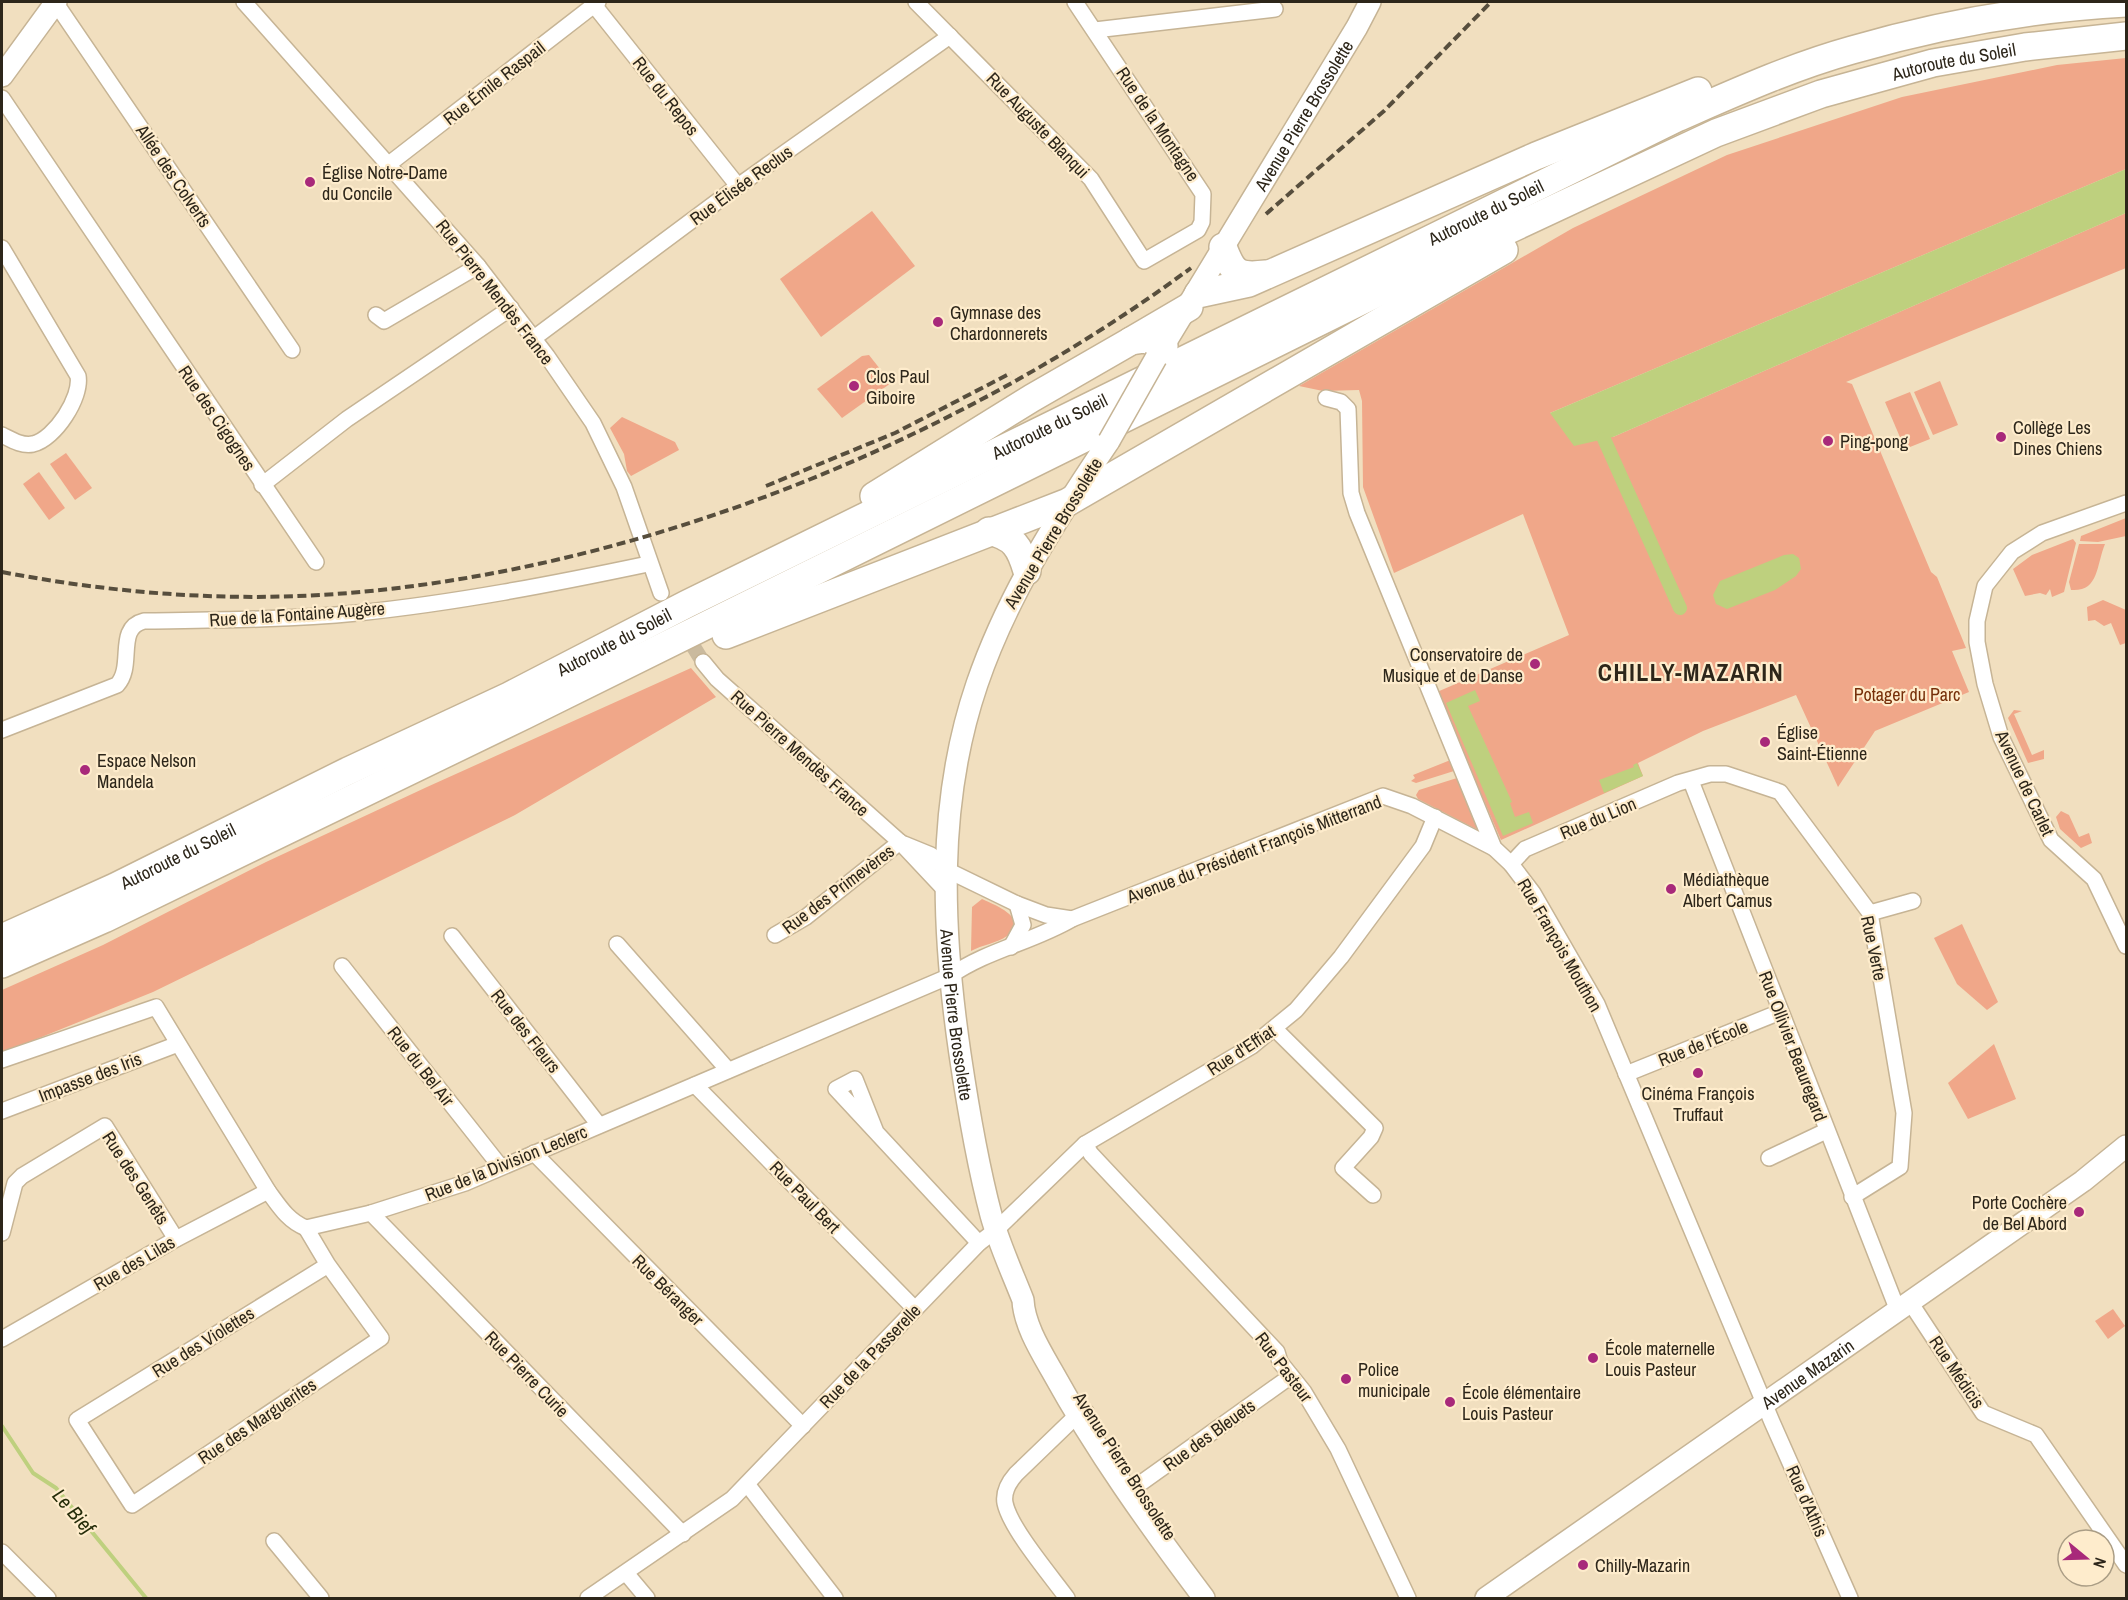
<svg xmlns="http://www.w3.org/2000/svg" width="2128" height="1600" font-family="'Archivo Narrow',sans-serif">
<style>
.green{fill:#f0a789}
.water{fill:#bed07e}
.lines{fill:none;stroke-linecap:round;stroke-linejoin:round}
.stream{stroke:#bed07e;stroke-width:4}
.canal{stroke:#bed07e;stroke-width:14}
.street-tunnel{stroke:#caba9e;stroke-width:15;stroke-dasharray:15 8;stroke-linecap:butt}
.street-casing{stroke:#c6b495;stroke-width:18}
.secondary-casing{stroke:#c6b495;stroke-width:24}
.highway-casing{stroke:#c6b495;stroke-width:30}
.street{stroke:#fff;stroke-width:15}
.secondary{stroke:#fff;stroke-width:21}
.highway{stroke:#fff;stroke-width:27}
.rail{stroke:#574e3d;stroke-width:4;stroke-dasharray:9 4.5;stroke-linecap:butt}
.secondary-bridge-casing{stroke:#c6b495;stroke-width:24;stroke-linecap:butt}
.secondary-bridge{stroke:#fff;stroke-width:21}
.poi-dot{fill:#a8297a;stroke:#feeccc;stroke-width:2}
.labels{text-anchor:middle;dominant-baseline:central;stroke-width:4.5;stroke-linejoin:round;paint-order:stroke}
.street-label{font-size:18px;fill:#2d261a;stroke:#feeccc}
.poi-label{font-size:18px;fill:#2d261a;stroke:#feeccc;text-anchor:start}
.park-label{font-size:18px;fill:#762f09;stroke:#feeccc}
.water-label{font-size:20px;font-style:italic;fill:#262d0a;stroke:#feeccc}
.district-label{font-size:24px;font-weight:bold;letter-spacing:1.5px;fill:#2d261a;stroke:#feeccc}
</style>
<rect width="100%" height="100%" fill="#f1dfbf"/>
<g class="green">
<path d="M2126 58V169L1550 413 1613 437 2126 213V268L1846 382 1852 384 1931 572 1937 577 1966 648 1952 651 1969 692 1875 731 1838 787 1796 695 1703 731 1638 763 1643 776 1501 840 1437 692 1569 635 1523 514 1394 573 1363 487 1362 401 1359 390 1323 391 1299 386 1573 228 1727 155 1902 97 2057 65Z"/>
<path d="M872 211 915 266 821 337 780 279Z"/>
<path d="M869 355 891 383 842 418 817 389 862 356Z"/>
<path d="M1940 381 1958 425 1933 435 1914 392Z"/>
<path d="M1910 392 1930 439 1905 449 1885 402Z"/>
<path d="M622 417 675 442 679 450 631 476 627 471 624 454 610 428Z"/>
<path d="M66 453 92 488 75 500 50 464Z"/>
<path d="M39 472 65 508 49 520 23 484Z"/>
<path d="M2126 518V536L2098 542 2080 541 2081 536Z"/>
<path d="M2073 539 2076 543 2064 592 2052 597 2050 589 2046 595 2040 593 2025 596 2013 569 2032 555Z"/>
<path d="M2079 544H2105C2096 566 2099 592 2071 590L2069 582Z"/>
<path d="M2103 600 2126 610V643L2120 645 2111 623 2104 626 2095 620 2088 621 2087 607Z"/>
<path d="M691 668 716 697 515 815 153 992 2 1053V990L103 945 266 862 427 787Z"/>
<path d="M2014 710 2022 711 2014 714 2032 755 2044 750V759L2028 763 2008 718Z"/>
<path d="M1453 759 1454 771 1416 783 1411 781 1415 778 1413 775Z"/>
<path d="M1457 778 1479 828 1476 829 1418 799 1416 795 1419 790Z"/>
<path d="M2061 811 2069 815 2079 837 2089 833 2092 843 2081 848 2060 829 2056 817Z"/>
<path d="M982 899C993 904 1032 919 1007 936 997 943 982 945 971 951L972 907Z"/>
<path d="M1962 924 1998 1002 1987 1010 1957 984 1934 938Z"/>
<path d="M1994 1044 2016 1099 1968 1119 1948 1083Z"/>
<path d="M2113 1309 2125 1326 2108 1339 2095 1321Z"/>
</g>
<g class="water">
<path d="M2126 169V213L1613 437 1574 446 1550 413Z"/>
<path d="M1793 554 1799 558 1801 569 1796 576 1775 590 1727 609 1716 604 1713 595 1720 581 1784 555Z"/>
<path d="M1475 690 1480 701 1468 706 1512 802 1510 803 1515 817 1529 812 1533 823 1503 836 1446 703Z"/>
<path d="M1637 763 1643 776 1604 793 1599 780 1634 767 1633 765Z"/>
</g>
<g class="lines">
<path class="stream" d="M2 1426 33 1473 56 1488 146 1598"/>
<path class="canal" d="M1604 439 1680 608"/>
<path class="street-tunnel" d="M668 606 703 662"/>
<defs>
<g id="street">
<path d="M55 2 292 350"/>
<path d="M244 2 478 266 547 356 593 423 624 487 661 593"/>
<path d="M916 2 1091 179 1144 261 1198 230 1202 222 1203 194 1075 2"/>
<path d="M594 5 738 186"/>
<path d="M1095 30 1275 9"/>
<path d="M2 98 316 562"/>
<path d="M389 164 598 2"/>
<path d="M2 248 78 376C82 397 55 439 33 444 21 446 12 440 2 435"/>
<path d="M376 315 384 321 478 266"/>
<path d="M534 338 738 186 950 36"/>
<path d="M1326 398 1341 402 1348 409 1351 493 1357 513 1494 848 1511 864 1533 893 1597 1004 1772 1422 1850 1598"/>
<path d="M262 485 347 419 511 308"/>
<path d="M2126 503 2042 533 2012 552 1985 586 1977 621V642L1985 684 2001 737 2051 840 2094 879 2126 946"/>
<path d="M703 662 717 679 900 842 946 891"/>
<path d="M2 730 117 685C135 666 115 628 144 621 215 620 286 620 357 613 455 603 553 584 648 564"/>
<path d="M1691 781 1898 1311"/>
<path d="M904 844 931 855 947 870 1017 904 1046 915 1072 919"/>
<path d="M1511 864 1525 849 1678 783 1710 774H1726L1780 792 1870 913 1904 1113 1900 1167 1852 1197"/>
<path d="M1870 913 1913 901"/>
<path d="M775 935 806 917 900 842"/>
<path d="M452 936 599 1125"/>
<path d="M617 944 728 1070"/>
<path d="M1011 947 1023 925 1017 904"/>
<path d="M342 966 500 1166"/>
<path d="M1275 1029 1375 1128 1371 1137 1343 1168 1373 1195"/>
<path d="M2 1060 156 1007 268 1191C279 1206 288 1221 306 1228L371 1213 465 1183 950 976C987 950 1033 942 1072 919L1383 796 1412 806 1494 848"/>
<path d="M1626 1074 1780 1012"/>
<path d="M695 1085 915 1309"/>
<path d="M2 1111 178 1044"/>
<path d="M876 1132 855 1079 836 1089 979 1243"/>
<path d="M1085 1144 1091 1154 1277 1352 1280 1362 1304 1392 1338 1449 1408 1598"/>
<path d="M534 1153 803 1426"/>
<path d="M1769 1158 1826 1131"/>
<path d="M371 1213 683 1534"/>
<path d="M306 1228 328 1265 381 1338 132 1505 77 1420 328 1265"/>
<path d="M2 1233 15 1183 22 1176 105 1126 176 1239"/>
<path d="M1910 1302 1983 1413 2036 1435 2126 1565"/>
<path d="M2 1339 176 1239 268 1191"/>
<path d="M747 1484 835 1598"/>
<path d="M1127 1493 1291 1376"/>
<path d="M274 1541 321 1598"/>
<path d="M2 1552 48 1598"/>
<path d="M626 1573 647 1598"/>
<path d="M588 1598 732 1499 979 1243 996 1230 1085 1144 1252 1046 1296 1010 1341 957 1423 846 1435 817"/>
<path d="M1067 1598C1051 1576 1010 1528 1005 1503 1003 1492 1009 1482 1016 1474L1071 1421 1086 1412"/>
</g>
<g id="secondary">
<path d="M2 76 56 2"/>
<path id="s1" d="M1156 358 1357 27 1370 2"/>
<path id="s2" d="M1109 441C1057 518 1007 596 977 684 936 804 942 931 960 1054 968 1108 977 1162 991 1215 999 1244 1012 1272 1023 1300 1024 1324 1040 1350 1052 1371 1096 1451 1149 1525 1204 1598"/>
<path id="s3" d="M1486 1598 2083 1181 2126 1146"/>
</g>
<g id="highway">
<path d="M1223 247C1233 274 1238 277 1266 274"/>
<path d="M1198 294 1249 283 1536 156 1698 91"/>
<path d="M1131 341 1189 307"/>
<path d="M874 496 1032 398 1131 341 1145 339 1164 346"/>
<path d="M989 531C1014 537 1020 547 1027 571"/>
<path d="M726 635 1068 502 1504 250"/>
<path id="s4" d="M2 938 115 887 348 771 509 696 687 604 1677 118C1734 93 1791 67 1852 50 1941 24 2034 8 2126 3"/>
<path id="s5" d="M2 964 104 919 525 715 1442 261 1716 133 1821 94 1933 63 2025 47 2126 36"/>
</g>
</defs>
<use href="#street" class="street-casing"/>
<use href="#secondary" class="secondary-casing"/>
<use href="#highway" class="highway-casing"/>
<use href="#street" class="street"/>
<use href="#secondary" class="secondary"/>
<use href="#highway" class="highway"/>
<g class="rail">
<path d="M1266 214 1384 111 1491 2"/>
<path d="M766 486 895 433 1011 373"/>
<path d="M2 572C112 593 224 602 336 594 634 572 951 445 1191 268"/>
</g>
<defs>
<path id="secondary-bridge" d="M1109 441 1156 358"/>
</defs>
<use href="#secondary-bridge" class="secondary-bridge-casing"/>
<use href="#secondary-bridge" class="secondary-bridge"/>
</g>
<g class="poi-dot">
<circle cx="310" cy="182" r="6"/>
<circle cx="938" cy="322" r="6"/>
<circle cx="854" cy="386" r="6"/>
<circle cx="2001" cy="437" r="6"/>
<circle cx="1828" cy="441" r="6"/>
<circle cx="1535" cy="664" r="6"/>
<circle cx="1765" cy="742" r="6"/>
<circle cx="85" cy="770" r="6"/>
<circle cx="1671" cy="889" r="6"/>
<circle cx="1698" cy="1073" r="6"/>
<circle cx="2079" cy="1212" r="6"/>
<circle cx="1593" cy="1358" r="6"/>
<circle cx="1346" cy="1379" r="6"/>
<circle cx="1450" cy="1402" r="6"/>
<circle cx="1583" cy="1565" r="6"/>
</g>
<g class="labels">
<g class="street-label">
<text stroke="none"><textPath href="#s5" startOffset="2154">Autoroute du Soleil</textPath></text>
<text transform="translate(494 83) rotate(-38)">Rue Émile Raspail</text>
<text transform="translate(666 96) rotate(52)">Rue du Repos</text>
<text stroke="none"><textPath href="#s1" startOffset="284">Avenue Pierre Brossolette</textPath></text>
<text transform="translate(1158 124) rotate(56)">Rue de la Montagne</text>
<text transform="translate(1038 125) rotate(46)">Rue Auguste Blanqui</text>
<text transform="translate(174 176) rotate(56)">Allée des Colverts</text>
<text transform="translate(741 185) rotate(-36)">Rue Élisée Reclus</text>
<text stroke="none"><textPath href="#s4" startOffset="1652">Autoroute du Soleil</textPath></text>
<text transform="translate(495 292) rotate(52)">Rue Pierre Mendès France</text>
<text transform="translate(217 418) rotate(56)">Rue des Cigognes</text>
<text stroke="none"><textPath href="#s4" startOffset="1166">Autoroute du Soleil</textPath></text>
<text transform="translate(1053 533) rotate(-59)">Avenue Pierre Brossolette</text>
<text transform="translate(297 614) rotate(-4)">Rue de la Fontaine Augère</text>
<text stroke="none"><textPath href="#s4" startOffset="680">Autoroute du Soleil</textPath></text>
<text transform="translate(800 753) rotate(42)">Rue Pierre Mendès France</text>
<text transform="translate(2025 783) rotate(65)">Avenue de Carlet</text>
<text transform="translate(1598 818) rotate(-23)">Rue du Lion</text>
<text transform="translate(1254 849) rotate(-21)">Avenue du Président François Mitterrand</text>
<text stroke="none"><textPath href="#s4" startOffset="194">Autoroute du Soleil</textPath></text>
<text transform="translate(838 889) rotate(-37)">Rue des Primevères</text>
<text transform="translate(1560 945) rotate(60)">Rue François Mouthon</text>
<text transform="translate(1874 948) rotate(78)">Rue Verte</text>
<text stroke="none"><textPath href="#s2" startOffset="612">Avenue Pierre Brossolette</textPath></text>
<text transform="translate(526 1031) rotate(52)">Rue des Fleurs</text>
<text transform="translate(1703 1043) rotate(-22)">Rue de l'École</text>
<text transform="translate(1793 1046) rotate(69)">Rue Ollivier Beauregard</text>
<text transform="translate(1241 1050) rotate(-33)">Rue d'Effiat</text>
<text transform="translate(421 1066) rotate(52)">Rue du Bel Air</text>
<text transform="translate(90 1077) rotate(-21)">Impasse des Iris</text>
<text transform="translate(506 1163) rotate(-22)">Rue de la Division Leclerc</text>
<text transform="translate(136 1178) rotate(57)">Rue des Genêts</text>
<text transform="translate(805 1197) rotate(46)">Rue Paul Bert</text>
<text transform="translate(134 1263) rotate(-30)">Rue des Lilas</text>
<text transform="translate(668 1290) rotate(45)">Rue Béranger</text>
<text transform="translate(203 1342) rotate(-32)">Rue des Violettes</text>
<text transform="translate(870 1356) rotate(-46)">Rue de la Passerelle</text>
<text transform="translate(1284 1367) rotate(53)">Rue Pasteur</text>
<text transform="translate(1957 1372) rotate(56)">Rue Médicis</text>
<text stroke="none"><textPath href="#s3" startOffset="392">Avenue Mazarin</textPath></text>
<text transform="translate(527 1374) rotate(46)">Rue Pierre Curie</text>
<text transform="translate(257 1421) rotate(-34)">Rue des Marguerites</text>
<text transform="translate(1209 1435) rotate(-36)">Rue des Bleuets</text>
<text transform="translate(1125 1466) rotate(57)">Avenue Pierre Brossolette</text>
<text transform="translate(1807 1501) rotate(66)">Rue d'Athis</text>
</g>
<g class="poi-label">
<text x="322" y="172">Église Notre-Dame<tspan x="322" dy="21">du Concile</tspan></text>
<text x="950" y="312">Gymnase des<tspan x="950" dy="21">Chardonnerets</tspan></text>
<text x="866" y="376">Clos Paul<tspan x="866" dy="21">Giboire</tspan></text>
<text x="2013" y="427">Collège Les<tspan x="2013" dy="21">Dines Chiens</tspan></text>
<text x="1840" y="441">Ping-pong</text>
<text x="1523" y="654" text-anchor="end">Conservatoire de<tspan x="1523" dy="21">Musique et de Danse</tspan></text>
<text x="1777" y="732">Église<tspan x="1777" dy="21">Saint-Étienne</tspan></text>
<text x="97" y="760">Espace Nelson<tspan x="97" dy="21">Mandela</tspan></text>
<text x="1683" y="879">Médiathèque<tspan x="1683" dy="21">Albert Camus</tspan></text>
<text x="1698" y="1093" text-anchor="middle">Cinéma François<tspan x="1698" dy="21">Truffaut</tspan></text>
<text x="2067" y="1202" text-anchor="end">Porte Cochère<tspan x="2067" dy="21">de Bel Abord</tspan></text>
<text x="1605" y="1348">École maternelle<tspan x="1605" dy="21">Louis Pasteur</tspan></text>
<text x="1358" y="1369">Police<tspan x="1358" dy="21">municipale</tspan></text>
<text x="1462" y="1392">École élémentaire<tspan x="1462" dy="21">Louis Pasteur</tspan></text>
<text x="1595" y="1565">Chilly-Mazarin</text>
</g>
<g class="park-label">
<text x="1907" y="694">Potager du Parc</text>
</g>
<g class="water-label">
<text transform="translate(74 1511) rotate(49)">Le Bief</text>
</g>
<g class="district-label">
<text x="1691" y="672">CHILLY-MAZARIN</text>
</g>
</g>
<rect width="2128" height="1600" fill="none" stroke="#2d261a" stroke-width="6"/>
<g transform="translate(2086 1558) rotate(109)"><circle r="28" fill="#feeccc" stroke="#aa9d85" stroke-width="1.5"/>
<path d="M0-4.5L10 22L0 15L-10 22Z" fill="#a8297a"/>
<text y="-9" font-size="16" font-weight="bold" text-anchor="middle" fill="#2d261a">N</text>
</g>
</svg>
